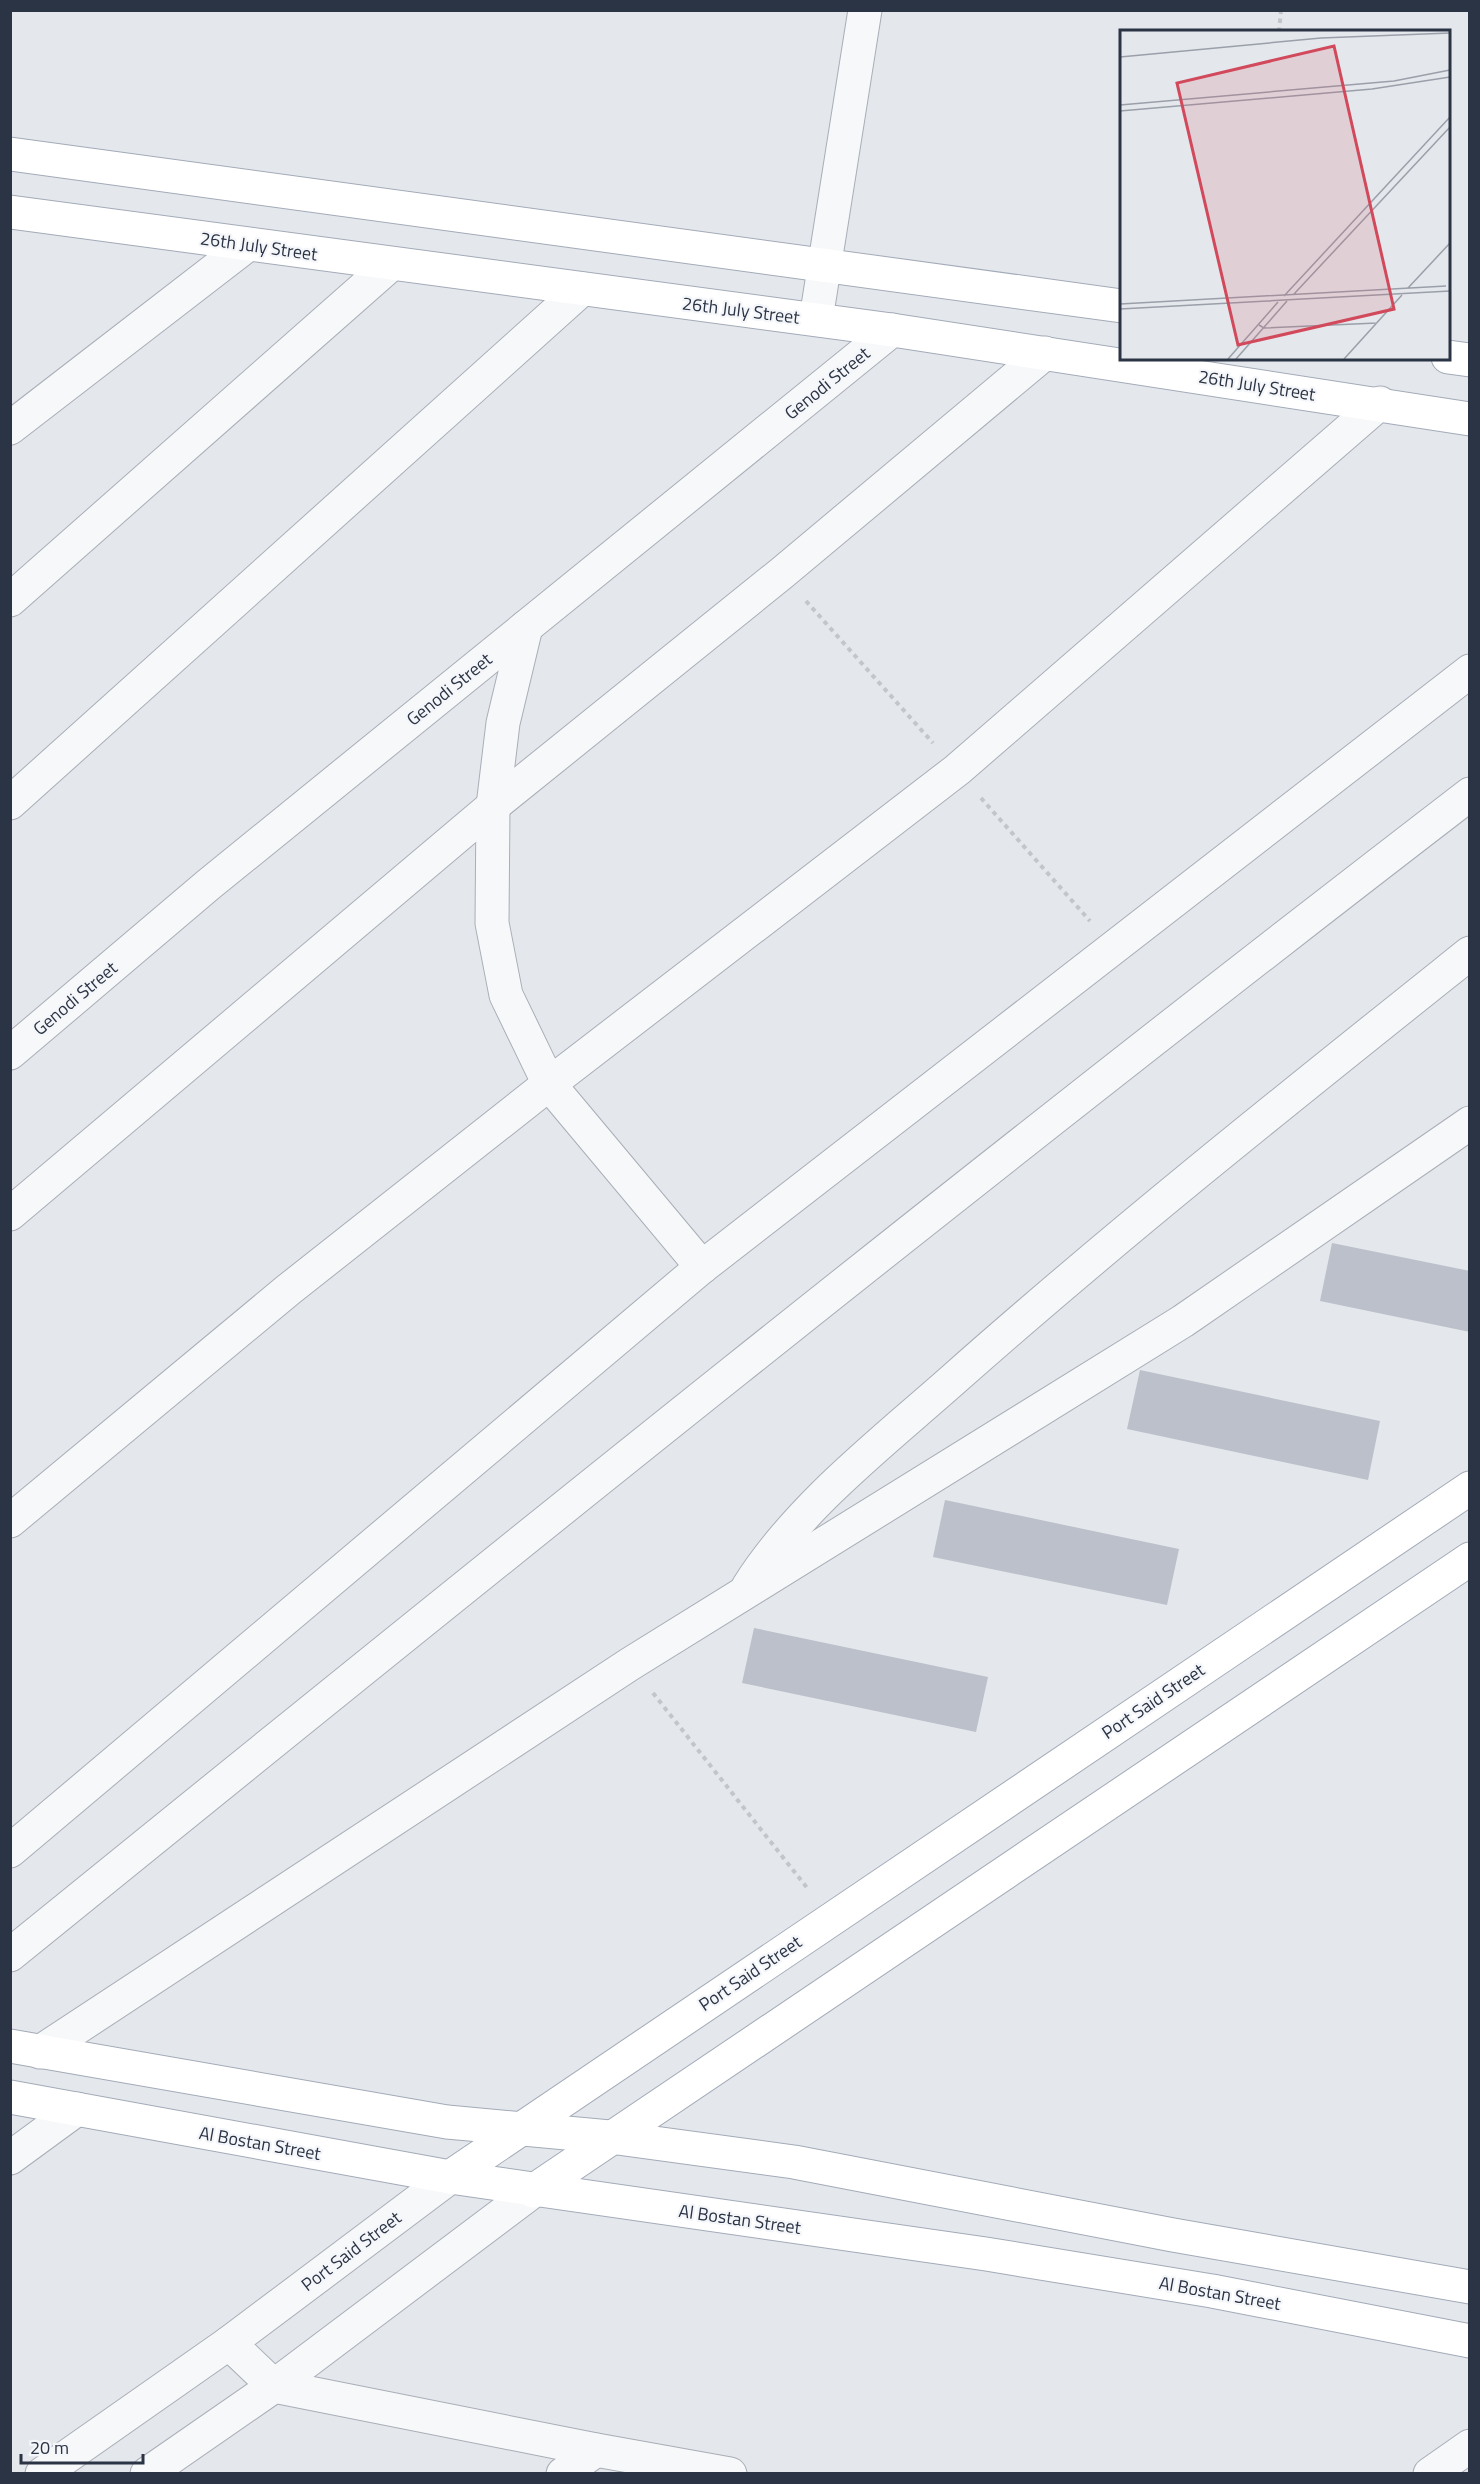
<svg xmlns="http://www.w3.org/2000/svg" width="1480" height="2484" font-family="'Titillium Web',sans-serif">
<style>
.building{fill:#bbc0ca}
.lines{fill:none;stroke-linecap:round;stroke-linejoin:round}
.minor-casing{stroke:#a9aeb7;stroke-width:35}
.major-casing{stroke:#a3abb8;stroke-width:35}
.path{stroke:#c2c5cb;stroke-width:4;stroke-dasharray:4.5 4.5;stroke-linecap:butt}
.minor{stroke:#f7f8fa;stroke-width:33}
.major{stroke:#fff;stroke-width:33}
.labels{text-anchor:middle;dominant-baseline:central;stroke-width:4.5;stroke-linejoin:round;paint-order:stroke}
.street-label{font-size:18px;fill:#2b3445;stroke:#f4f6f9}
.inset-road{fill:none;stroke:#9a9fa9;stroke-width:1.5}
.view{fill:#d1495b;fill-opacity:0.15;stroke:#d1495b;stroke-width:3}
.inset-edge{fill:none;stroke:#2b3445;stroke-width:3}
</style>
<rect width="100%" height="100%" fill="#e4e7ec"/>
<g class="building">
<path d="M1332 1243 1470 1271V1332L1320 1301Z"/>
<path d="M1140 1370 1380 1421 1368 1480 1127 1429Z"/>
<path d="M945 1500 1179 1549 1167 1605 933 1557Z"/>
<path d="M754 1628 988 1677 976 1732 742 1683Z"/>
</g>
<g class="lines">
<defs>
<g id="minor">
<path d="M816 319 865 10"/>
<path d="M10 428 247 245"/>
<path d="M10 600 391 264"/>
<path d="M526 627 503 723 493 806 492 923 506 995 549 1084 702 1267"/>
<path d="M10 803 582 289"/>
<path d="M10 1053 208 885 892 330"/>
<path d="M10 1214 493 806 782 573 1045 353"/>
<path d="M10 1521 288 1290 549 1084 957 770 1380 403"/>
<path d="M748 1587C799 1506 883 1442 955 1378 1121 1231 1296 1092 1470 953"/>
<path d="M10 1851 702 1267 1470 671"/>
<path d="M10 1955C493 1563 977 1173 1470 794"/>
<path d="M40 2052 630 1664 1183 1321 1470 1123"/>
<path d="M10 2158 77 2109"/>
<path d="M229 2343 274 2386 596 2450 730 2474"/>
<path d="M42 2474 229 2343 450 2177"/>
<path d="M147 2474 274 2386 533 2191"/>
<path d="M563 2474 596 2450"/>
<path d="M1430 2474 1470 2446"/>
</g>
<g id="major">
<path d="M10 154 1122 306"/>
<path d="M10 212 892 330 1470 419"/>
<path d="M1448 357 1470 360"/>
<path d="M10 2046 447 2122 610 2137 794 2162 1173 2235 1470 2287"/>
<path d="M10 2097 450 2177 986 2254 1212 2291 1470 2341"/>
<path d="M450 2177 1470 1488"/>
<path d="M533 2191 1470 1559"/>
</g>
</defs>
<use href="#minor" class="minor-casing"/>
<use href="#major" class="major-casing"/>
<g class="path">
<path d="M1279 32 1281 10"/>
<path d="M806 601 933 743"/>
<path d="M981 798 1090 921"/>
<path d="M653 1693 808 1889"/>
</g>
<use href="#minor" class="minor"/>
<use href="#major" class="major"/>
</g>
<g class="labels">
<g class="street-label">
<text transform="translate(259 246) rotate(8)">26th July Street</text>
<text transform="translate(741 310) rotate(7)">26th July Street</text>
<text transform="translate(827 383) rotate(-39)">Genodi Street</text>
<text transform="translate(1257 385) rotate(9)">26th July Street</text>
<text transform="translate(449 689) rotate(-39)">Genodi Street</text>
<text transform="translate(75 998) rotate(-40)">Genodi Street</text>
<text transform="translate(1153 1701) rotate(-34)">Port Said Street</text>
<text transform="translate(750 1973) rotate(-34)">Port Said Street</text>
<text transform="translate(260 2143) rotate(10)">Al Bostan Street</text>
<text transform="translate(740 2219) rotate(8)">Al Bostan Street</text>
<text transform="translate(351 2251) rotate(-37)">Port Said Street</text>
<text transform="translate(1220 2293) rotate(10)">Al Bostan Street</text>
</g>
</g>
<g transform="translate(1120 30)">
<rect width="330" height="330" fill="#e4e7ec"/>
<path class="inset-road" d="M0 27 201 8 330 3M0 75 274 51 330 40M0 81 252 59 330 47M288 258 330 213M174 264 330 97M164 266 330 87M0 274 326 256M0 279 330 261M139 295 144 298 257 293M108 329 158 272M116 329 167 271M224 329 282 265"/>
<path class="view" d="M214 16 274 279 118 315 57 53Z"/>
<rect width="330" height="330" class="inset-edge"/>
</g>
<rect width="1480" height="2484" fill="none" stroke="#2b3445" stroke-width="24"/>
<path d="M21 2454v9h122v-9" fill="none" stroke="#2b3445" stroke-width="3"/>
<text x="30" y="2454" font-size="18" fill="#2b3445" stroke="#f4f6f9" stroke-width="4.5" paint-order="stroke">20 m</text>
</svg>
